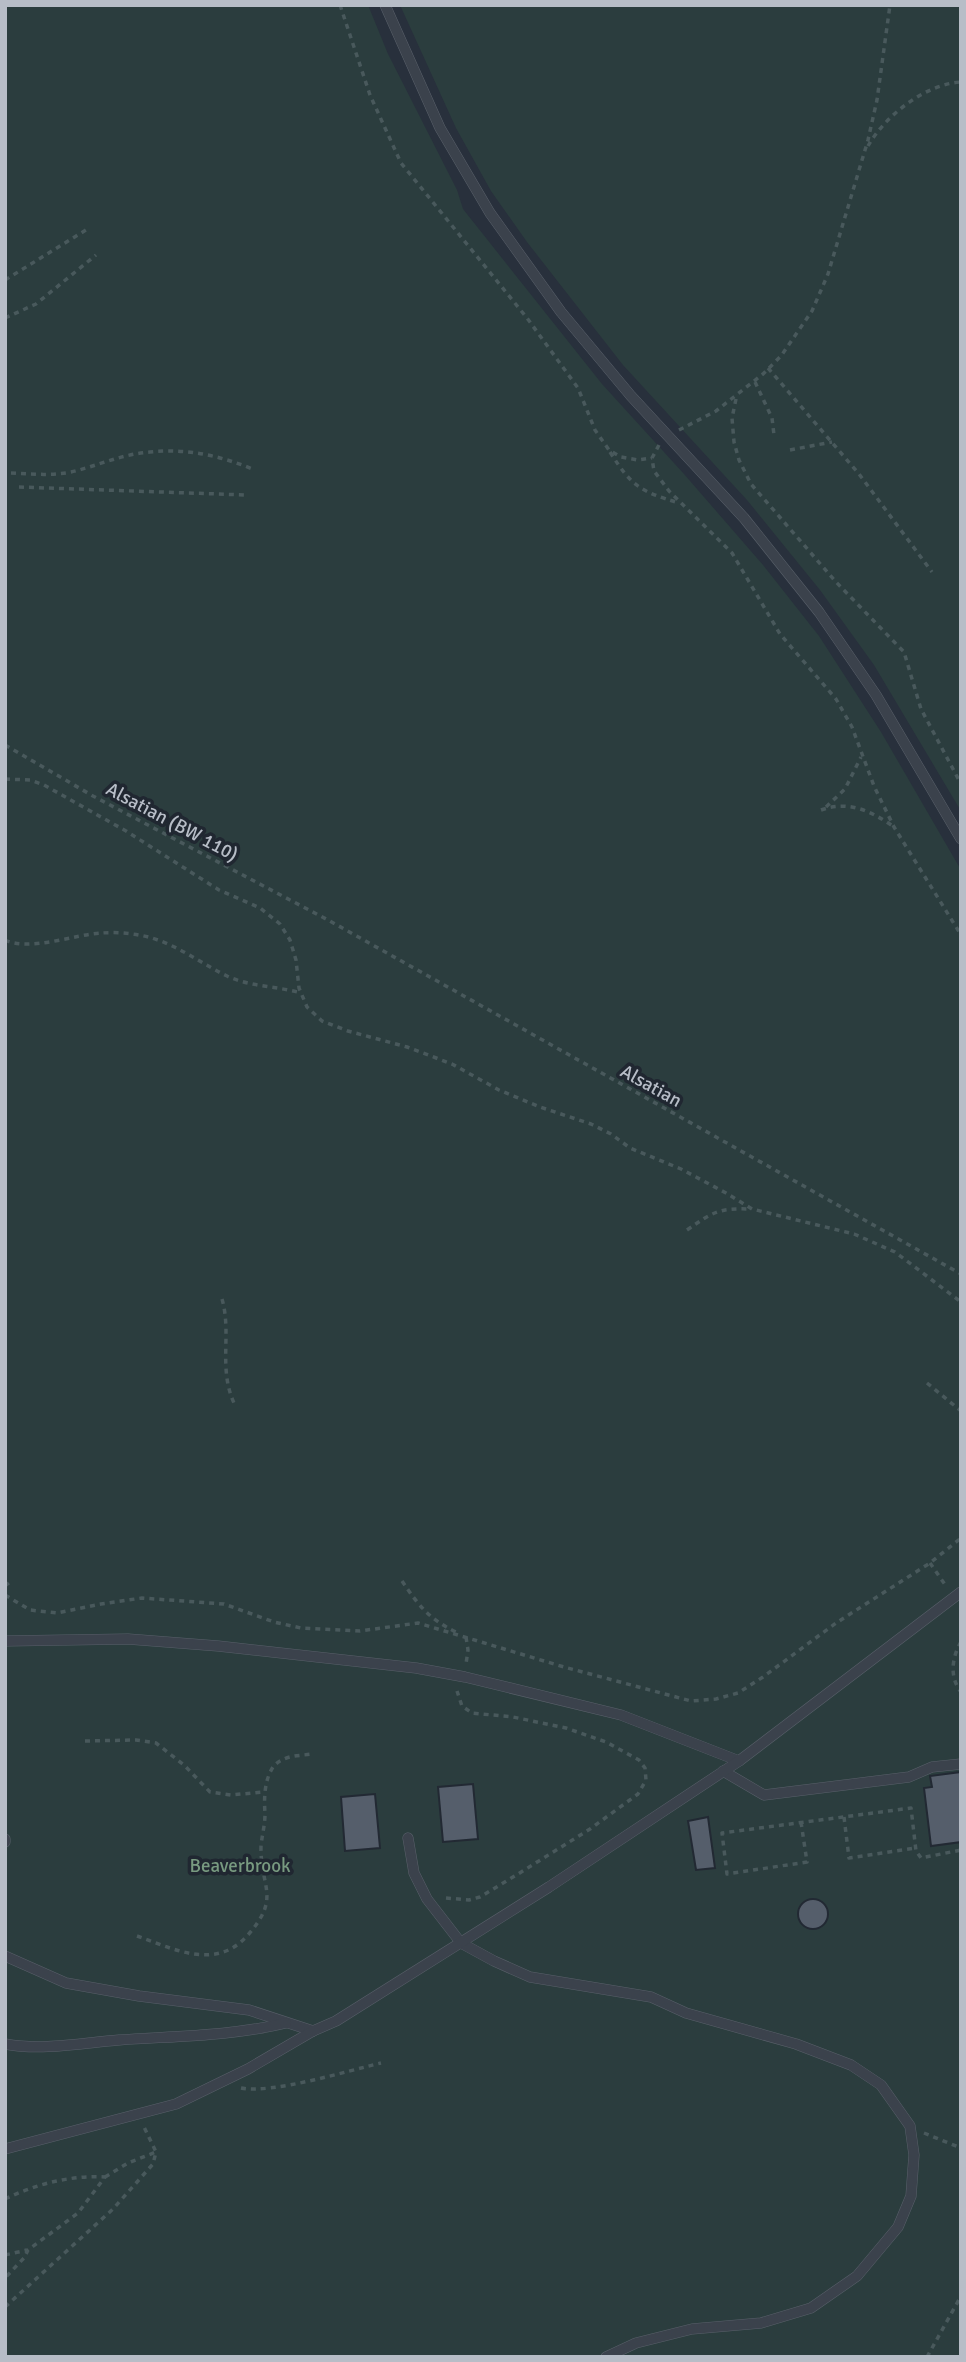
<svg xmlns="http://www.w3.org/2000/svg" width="966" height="2362" font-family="Signika,sans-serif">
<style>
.green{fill:#2b3d3e}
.building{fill:#555e6b;stroke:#222933;stroke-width:2}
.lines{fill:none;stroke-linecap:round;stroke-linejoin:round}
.service-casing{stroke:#59606a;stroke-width:11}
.path{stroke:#49595c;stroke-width:3.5;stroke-dasharray:5 5;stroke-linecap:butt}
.service{stroke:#3b424c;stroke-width:10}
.labels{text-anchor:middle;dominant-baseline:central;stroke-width:7;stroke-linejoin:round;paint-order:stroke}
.street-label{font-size:19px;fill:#b7bdc7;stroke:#202731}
.park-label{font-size:19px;fill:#789a80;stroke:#202731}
</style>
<rect width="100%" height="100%" fill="#28303c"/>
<g class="green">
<path d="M5 5H368L388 54 457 190 463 209 602 384 684 474 763 565 819 636 881 732 961 870V2357H5Z"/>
<path d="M400 5H961V811L874 665 820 590 747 500 623 365 527 242 491 191 456 128Z"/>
</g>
<g class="building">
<path d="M961 1772V1842L931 1846 924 1788 932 1787 930 1776Z"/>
<path d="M473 1784 478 1839 443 1842 438 1787Z"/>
<path d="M375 1794 380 1848 345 1851 341 1797Z"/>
<path d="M708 1817 715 1868 696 1870 688 1821Z"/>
<circle cx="813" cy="1914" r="15"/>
</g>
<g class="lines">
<defs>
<g id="service">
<path d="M385 5 440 128 490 213 561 312 631 396 744 518 819 612 876 695 961 839"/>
<path d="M5 1641 128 1639 218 1646 416 1668 465 1677 621 1715 739 1761"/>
<path d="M723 1771 764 1795 909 1777 932 1767 961 1764"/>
<path d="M408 1838 414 1873 427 1899 461 1943 494 1961 530 1977 651 1997 686 2013 796 2044 851 2065 881 2085 910 2126 914 2155 911 2196 898 2227 857 2276 811 2308 761 2323 692 2329 636 2343 606 2357"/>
<path d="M5 1839V1842"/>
<path d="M5 1956 66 1983 139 1996 249 2010 313 2031"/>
<path d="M5 2044C42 2051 82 2043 119 2040 175 2036 232 2036 286 2023"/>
<path d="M5 2149 176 2104 248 2069 313 2031 336 2021 549 1887 739 1761 961 1592"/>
</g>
</defs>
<use href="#service" class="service-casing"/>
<g class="path">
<path d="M340 5 370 95 401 163 527 318 578 388 595 430 609 450 621 457 638 460 652 458"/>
<path d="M868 146C885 116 925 84 961 82"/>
<path d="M5 280 86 230"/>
<path d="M5 318 36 304 96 255"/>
<path d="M768 368 859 474 932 572"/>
<path d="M755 382 772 418 774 435"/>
<path d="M736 399 732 418 734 442 739 460 751 484 836 582 904 652 921 709 961 784"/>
<path d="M679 430 716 411 763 374 781 356 812 311 828 274 868 140 877 100 890 5"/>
<path d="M659 445 652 458 654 471 669 491 732 553 780 634 836 699 852 727 874 786 894 827 961 935"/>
<path d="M790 450 832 442"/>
<path d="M610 452C632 487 640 491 679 503"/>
<path d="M11 473C31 474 51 476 71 472 97 466 122 454 150 452 188 448 221 456 255 470"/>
<path d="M19 487 246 495"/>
<path d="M5 745 93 796 328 920 961 1274"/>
<path d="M5 779 30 780 44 785 126 831 219 890 260 908 280 924 290 940 296 960 299 988 307 1007 322 1021 348 1031 407 1047 452 1064 499 1090 540 1107 591 1124 611 1134 630 1148 681 1169 726 1193 752 1209 854 1234 895 1252 961 1302"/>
<path d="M961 782V766"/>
<path d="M826 807 845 789 861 757"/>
<path d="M821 810C849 800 871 811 894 827"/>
<path d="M5 940C30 952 75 934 102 933 113 932 128 933 139 935 173 941 198 962 227 976 250 987 277 986 301 993"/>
<path d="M687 1230C713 1212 718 1208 750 1209"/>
<path d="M222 1299C232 1334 218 1368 234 1403"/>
<path d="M927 1383 961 1411"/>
<path d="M930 1563 946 1586"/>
<path d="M402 1581C419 1606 429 1619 456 1632"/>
<path d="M5 1586 11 1581"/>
<path d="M5 1595 30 1610 57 1613 101 1604 142 1598 224 1604 274 1622 301 1628 360 1631 418 1623 564 1667 691 1701 716 1699 738 1693 763 1677 836 1623 930 1563 961 1538"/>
<path d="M466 1637 468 1650 466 1664"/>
<path d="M961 1642C952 1657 949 1677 961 1692"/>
<path d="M85 1741 136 1740 156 1743 184 1765 210 1792 231 1795 263 1792"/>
<path d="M844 1817 849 1858 916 1848"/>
<path d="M801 1822 807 1862 727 1874 722 1833 911 1808 916 1851 921 1858 961 1850"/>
<path d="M446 1898 469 1900 480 1897 518 1874 590 1829 638 1794 646 1780 645 1768 639 1760 606 1742 566 1728 513 1717 472 1713 462 1706 457 1691"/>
<path d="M137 1936C174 1949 215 1971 247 1936 282 1897 260 1888 261 1846 262 1835 265 1825 265 1814 264 1799 264 1781 273 1767 283 1755 298 1756 312 1754"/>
<path d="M241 2088C273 2094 347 2071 381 2063"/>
<path d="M924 2133 961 2148"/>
<path d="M105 2177 128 2163 156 2152"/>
<path d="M5 2199C36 2184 71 2175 105 2177L78 2213 28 2250 24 2258 5 2278"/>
<path d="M5 2255 27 2250"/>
<path d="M5 2307 113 2209 153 2164 156 2152 144 2127"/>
<path d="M927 2357 961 2296"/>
</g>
<use href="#service" class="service"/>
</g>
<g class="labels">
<g class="street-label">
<text transform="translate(172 822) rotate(28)">Alsatian (BW 110)</text>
<text transform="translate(651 1086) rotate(29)">Alsatian</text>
</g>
<g class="park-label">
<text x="240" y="1866">Beaverbrook</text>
</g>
</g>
<rect width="966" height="2362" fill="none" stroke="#b7bdc7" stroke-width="14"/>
</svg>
